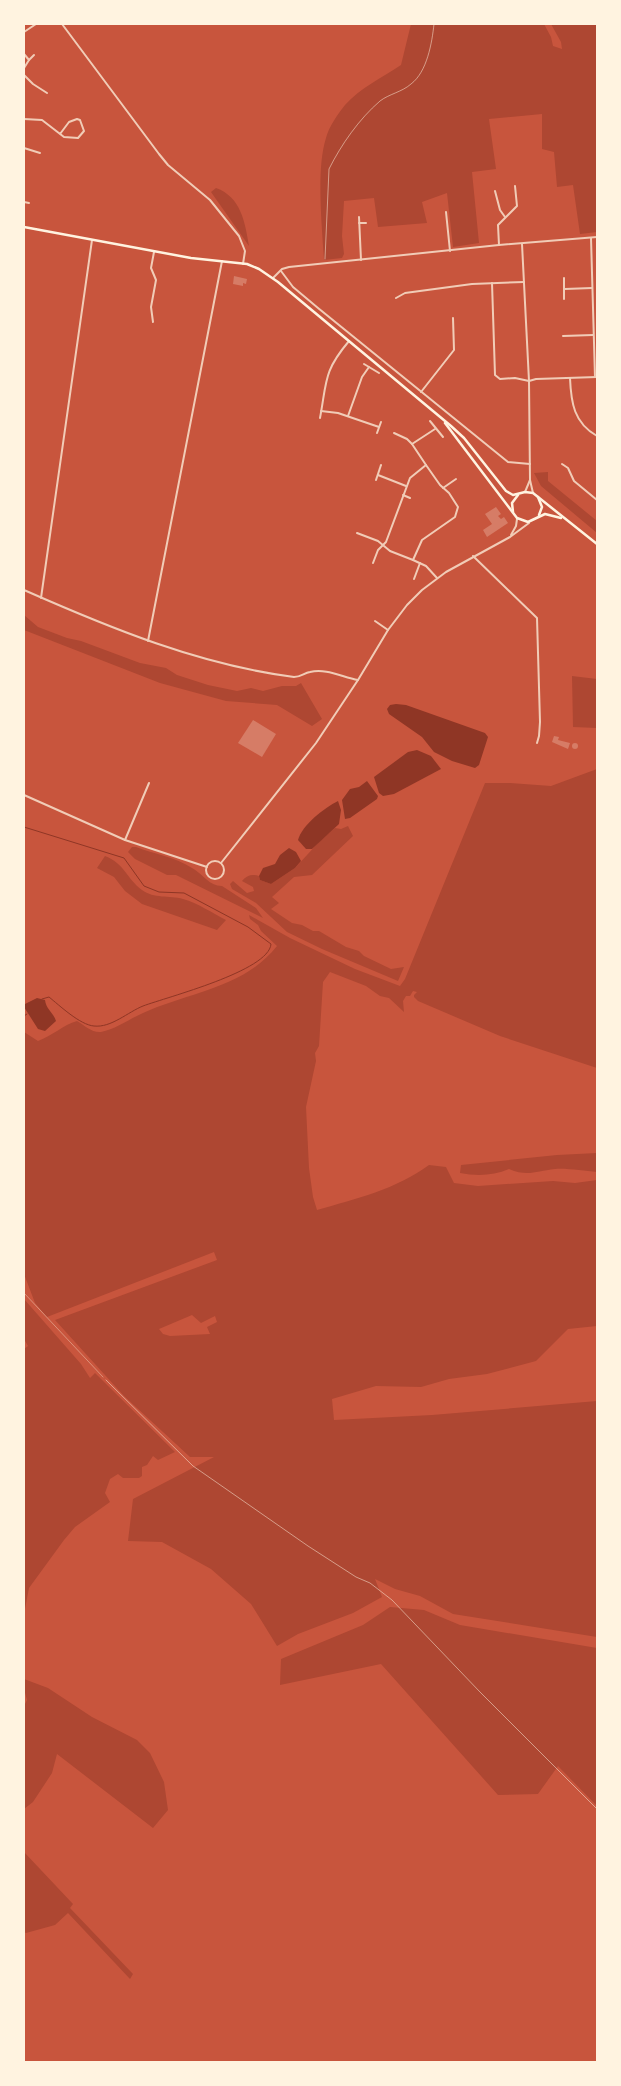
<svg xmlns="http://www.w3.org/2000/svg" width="621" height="2086" font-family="Lato,sans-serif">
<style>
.green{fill:#ae4732;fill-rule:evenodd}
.water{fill:#8f3625}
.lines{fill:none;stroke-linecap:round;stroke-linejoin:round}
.stream{stroke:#8f3625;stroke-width:1}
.building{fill:#d67c66}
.path{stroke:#fff3e0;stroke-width:0.5}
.service{stroke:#f1ccb7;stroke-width:0.5}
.minor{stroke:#f1ccb7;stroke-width:2}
.tertiary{stroke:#f1ccb7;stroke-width:2}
.secondary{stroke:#fff3e0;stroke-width:2.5}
</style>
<rect width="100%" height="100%" fill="#c8553d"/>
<g class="green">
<path d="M411 24H544L551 37 553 46 562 49 561 42 551 24H597V232L580 234 573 185 557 187 554 152 542 149V114L489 119 496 169 472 172 479 243 453 247 447 193 422 202 427 223 378 227 374 198 344 201 342 236 344 254 342 258 324 260C322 226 316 169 326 138 329 126 338 114 345 105 360 88 383 77 401 65Z"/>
<path d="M216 188C241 197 245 222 249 246L211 192Z"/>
<path d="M548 472V481L597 521V533L541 486 534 473Z"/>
<path d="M24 615 38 627 67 638 81 641 140 663 166 668 177 675 208 685 237 691 251 688 263 691 282 686H296L301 683 322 719 312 726 277 705 226 701 160 683 24 630Z"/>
<path d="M572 676 597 679V728L573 727Z"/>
<path d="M597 769V1068L500 1036 418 1001 414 997V995L417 992 413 991 410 996H406L403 1001 404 1012 389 998 380 996 366 986 330 972 323 982 319 1046 315 1053 316 1061 306 1107 309 1168 313 1197 317 1210C355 1199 397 1189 429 1165L446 1167 454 1183 478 1186 553 1181 575 1183 597 1180V1326L568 1329 536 1361 487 1374 449 1379 421 1387 376 1386 332 1399 334 1420 432 1415 597 1401V1637L453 1614 420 1596 395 1589 375 1579 382 1597 353 1613 298 1634 277 1646 251 1604 211 1569 162 1542 128 1541 133 1499 214 1457H190L124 1396 55 1320 217 1260 214 1252 47 1317 35 1303 24 1274V1032L38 1041C52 1036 63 1025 77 1021 84 1025 92 1033 101 1032 116 1029 129 1019 143 1013 189 992 244 988 277 946L261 931 258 925 250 919 249 915 290 938 355 969 400 986 405 979 485 783H510L551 786ZM192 1315 201 1323 215 1316 217 1322 207 1327 210 1334 170 1336 163 1334 159 1329Z"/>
<path d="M348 826 353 836 312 875 294 877 272 897 279 903 271 909 292 923 302 925 313 931H319L346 947 359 951 364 956 391 969 404 967 398 981 322 949 287 932 256 903 232 889 230 884 233 881 247 893 254 891 253 887 242 881C247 875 252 874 259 876L260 880 271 884 295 868 319 842 335 828 341 829Z"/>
<path d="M132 847H136C154 854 175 857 192 868 203 874 209 886 222 886L256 908 263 918 176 875H167L135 859 128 852Z"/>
<path d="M105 856C125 864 126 878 142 890 154 899 169 895 183 899 198 903 212 913 226 920L217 930 142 904 125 891 114 877 97 868Z"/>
<path d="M597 1153V1172C584 1171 567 1168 555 1169 536 1171 528 1177 509 1169 493 1176 476 1176 460 1173L461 1165 557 1155Z"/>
<path d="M24 1299 81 1364 90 1378 95 1373 175 1452 158 1460 153 1456 147 1465 142 1467V1476L139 1478H123L118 1474 110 1479 105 1493 110 1502 75 1527 64 1540 29 1588 24 1614V1349L28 1346 24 1339Z"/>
<path d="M390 1607 424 1610 460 1625 597 1648V1806L558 1766 538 1794 498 1795 381 1664 280 1685 281 1659 363 1625Z"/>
<path d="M24 1679 48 1688 92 1717 137 1740 150 1753 164 1782 168 1810 153 1828 57 1754 52 1773 33 1802 24 1809V1706L27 1700 24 1689Z"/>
<path d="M24 1852 73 1904 70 1908 133 1974 130 1979 68 1913 55 1925 26 1933 24 1932Z"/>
</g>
<g class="water">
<path d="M396 704 406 705 485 733 488 737 479 765 475 768 452 761 434 752 422 737 389 714 387 709 390 705Z"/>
<path d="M417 750 431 756 441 769 394 794 383 796 379 793 374 777 408 752Z"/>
<path d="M367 781 378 796 377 799 350 818 345 819 342 800 350 789 359 787Z"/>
<path d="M338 801 341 810 339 824 312 849H306L298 840C302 825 324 808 338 801Z"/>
<path d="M289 848 296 852 301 861 295 868 271 884 260 880 259 876 263 868 275 864 280 855Z"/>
<path d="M37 998 45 1000C46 1009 53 1012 56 1021L45 1031 38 1029 24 1007 25 1004Z"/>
</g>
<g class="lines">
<g class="stream">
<path d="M24 827 124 858 144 886 159 892 184 893 248 927 271 944C269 971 167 997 143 1006 128 1012 111 1028 94 1026 80 1025 59 1005 49 997L42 999"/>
<path d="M24 1016 27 1014"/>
</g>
</g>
<g class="building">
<path d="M234 276 247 279 246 284 243 283V286L233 284Z"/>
<path d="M496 507 501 514 498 516 501 519 504 517 508 523 487 537 483 530 492 524 485 514Z"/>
<path d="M253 720 276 734 262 757 238 743Z"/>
<path d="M554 736 559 737 558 740 570 743 568 749 552 742Z"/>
<circle cx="575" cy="746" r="3"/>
</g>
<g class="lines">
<g class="path">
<path d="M325 259 329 169C341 145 359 119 380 101 389 94 402 92 411 84 427 72 432 43 434 24"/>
<path d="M106 1380 193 1466 308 1546 356 1577 370 1583 392 1600 480 1692 597 1809"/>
</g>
<path class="service" d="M24 1293 103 1377"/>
<g class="minor">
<path d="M24 32 36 24"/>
<path d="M24 54 29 60 24 68"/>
<path d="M29 60 34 55"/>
<path d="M24 75 33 84 47 93"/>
<path d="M24 119 42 120 64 137 78 138 84 131 80 120 77 119 69 122 60 134"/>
<path d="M24 148 40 153"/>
<path d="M495 191 500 210 505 217"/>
<path d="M24 202 29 203"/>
<path d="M446 212 450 251"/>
<path d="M359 217 361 260"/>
<path d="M359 223H366"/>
<path d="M591 238 595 377"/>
<path d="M522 244 529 381 530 480 533 493"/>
<path d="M499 245 498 225 517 206 515 186"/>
<path d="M281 271 293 287 318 308 508 462 530 464"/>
<path d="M273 278 282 269 289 267 499 245 597 237"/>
<path d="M564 278V299"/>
<path d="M492 283 495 375 500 379 515 378 529 381"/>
<path d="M565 289 592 288"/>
<path d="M396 298 405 293 472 284 524 282"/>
<path d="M153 322 151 307 156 280 151 268 154 252"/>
<path d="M563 336 593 335"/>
<path d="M364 364 379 373"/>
<path d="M570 378C571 403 574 423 597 436"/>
<path d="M529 381 536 379 597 377"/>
<path d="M421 392 454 350 453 318"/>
<path d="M321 411 338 413 379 427"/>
<path d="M348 416 362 377 369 367"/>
<path d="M320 418C327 381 323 372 349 341"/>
<path d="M430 421 443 437"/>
<path d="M377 433 381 422"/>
<path d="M394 433 407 439 412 444"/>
<path d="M562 464 568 468 574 481 597 500"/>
<path d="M426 465 412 444 435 429"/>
<path d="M378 475 406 486"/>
<path d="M376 480 381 465"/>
<path d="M443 488 456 479"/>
<path d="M525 492 530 480"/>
<path d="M403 495 410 498"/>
<path d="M357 533 378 541 390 551 413 560"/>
<path d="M473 556 537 618 540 722 539 736 537 743"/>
<path d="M373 563 378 550 386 542 410 478 426 465 440 485 449 493 458 507 455 517 422 540 413 560 426 566 437 578"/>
<path d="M414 579 420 563"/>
<path d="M24 590C110 628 200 665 294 677 301 677 304 673 310 672 326 668 342 677 358 680"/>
<path d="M41 598 92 240"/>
<path d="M375 621 388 630"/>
<path d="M148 641 222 261"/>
<path d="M125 840 149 783"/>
</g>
<g class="tertiary">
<path d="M62 24 159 154 168 165 210 200 239 236 245 251 243 264"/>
<path d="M511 535 516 526 517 519"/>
<path d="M24 795 125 840 207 867"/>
<circle cx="215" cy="870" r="9"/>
<path d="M221 863 316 743 358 680 388 630 407 605 422 590 446 572 510 537 529 523"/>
</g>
<g class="secondary">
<path d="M24 227 191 258 247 264 259 269 278 282 451 426 464 438 506 491 513 495 525 492 533 493 597 544"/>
<path d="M445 423 517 518 528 522 545 514 561 518"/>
<path d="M538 497 542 507 539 515"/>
<path d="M513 512 512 503 518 495"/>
</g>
</g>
<rect width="621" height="2086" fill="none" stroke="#fff3e0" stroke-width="50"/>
</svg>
